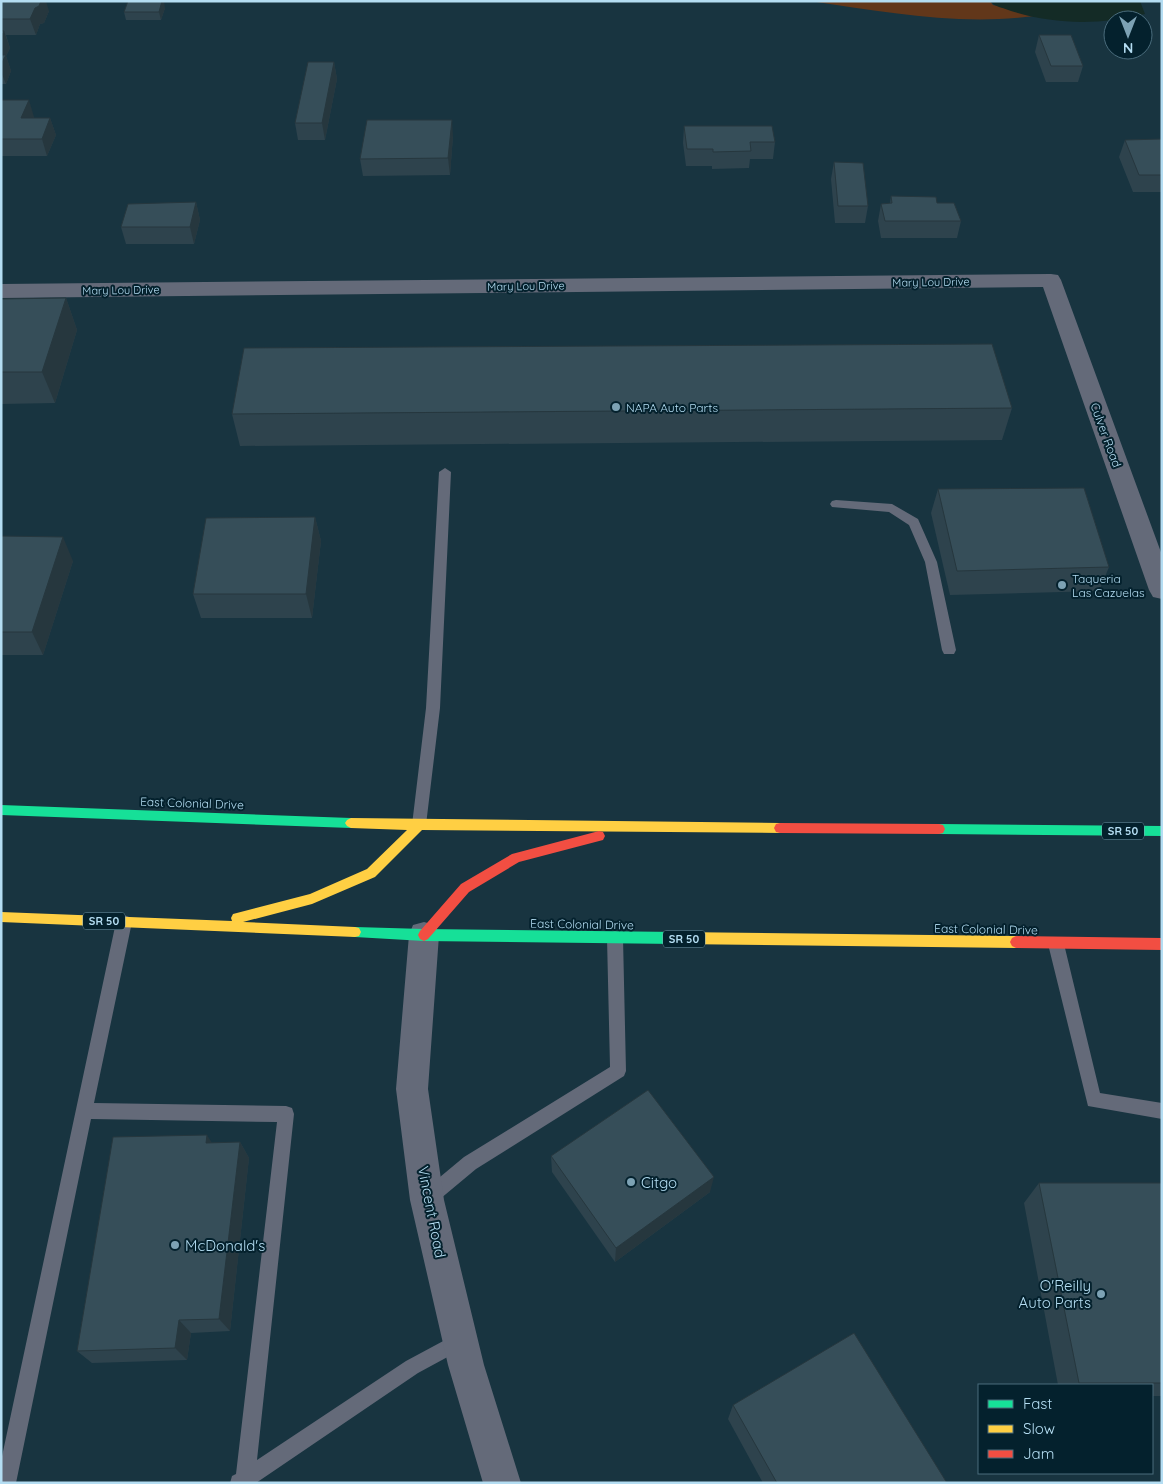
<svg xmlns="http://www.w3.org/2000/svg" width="1163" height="1484" font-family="Quicksand,sans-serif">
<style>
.green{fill:#62371a}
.water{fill:#142b26}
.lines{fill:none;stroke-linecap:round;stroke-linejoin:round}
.lane{fill:#646a79;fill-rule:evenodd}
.street{fill:#646a79;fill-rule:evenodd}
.fast{fill:#16e098;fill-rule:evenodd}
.slow{fill:#ffcf43;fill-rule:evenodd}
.jam{fill:#f24e42;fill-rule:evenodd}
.wall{fill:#2e434d}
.shaded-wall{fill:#26373e}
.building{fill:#364e59;stroke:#26373e}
.poi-dot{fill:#7da2b4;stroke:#04212d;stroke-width:2}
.labels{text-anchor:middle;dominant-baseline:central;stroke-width:4;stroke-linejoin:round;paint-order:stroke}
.far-street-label{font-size:11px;fill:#b4ddf2;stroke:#04212d}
.shield{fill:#04212d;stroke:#7fa5b7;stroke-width:1}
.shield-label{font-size:11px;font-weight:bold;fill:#b4ddf2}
.poi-label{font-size:12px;fill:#b4ddf2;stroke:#04212d;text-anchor:start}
.street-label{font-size:12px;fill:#b4ddf2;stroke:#04212d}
.near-poi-label{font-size:15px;fill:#b4ddf2;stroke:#04212d;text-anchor:start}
.near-street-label{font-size:15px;fill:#b4ddf2;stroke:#04212d}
</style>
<rect width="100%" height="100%" fill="#183440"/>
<path class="green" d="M810 1H990L993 5 1035 16C958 26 886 12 810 1Z"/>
<path class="water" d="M990 1H1140L1145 14C1101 25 1055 25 1011 11 1004 8 995 7 990 1Z"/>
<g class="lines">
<g class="lane">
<path d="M445 468 451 472 440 708 426 825 424 829 419 831 414 829 412 825 426 708 439 472Z"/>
<path d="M836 500 892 504 918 519 937 562 956 650 954 654H944L942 650 925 562 909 525 889 512 832 507 830 504 832 501Z"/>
<path d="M124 915 129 917 132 922 94 1103 286 1106 292 1108 294 1114 257 1460 406 1361 460 1332 466 1335 469 1341 466 1347 418 1373 256 1483H230L232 1476 236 1474 277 1122 91 1119 16 1483H1V1461L116 922 119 917Z"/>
<path d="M615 931 620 933 623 938 626 1071 624 1076 476 1169 434 1204 428 1206 422 1204 420 1198 422 1192 464 1157 610 1067 607 938 610 933Z"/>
<path d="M1056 937 1061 939 1064 944 1100 1093 1162 1103V1119L1088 1106 1048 944 1051 939Z"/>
</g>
<g class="street">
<path d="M1051 274 1058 275 1061 280 1162 555V599L1153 597 1149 590 1043 287 1 298V284Z"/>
<path d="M424 922 435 925 439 935 428 1089 444 1200 484 1365 521 1483H483L448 1365 410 1200 396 1089 409 935 413 925Z"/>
</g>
<g class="fast">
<path d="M1 805 351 818 355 820 357 823 355 826 351 828 1 815Z"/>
<path d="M939 824 1162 826V836L939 834 935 833 933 829 935 825Z"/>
<path d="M355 927 424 929 677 932 681 934 683 938 681 942 677 944 424 941 355 937 351 936 349 932 351 928Z"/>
</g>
<g class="slow">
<path d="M351 818 780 823 784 824 786 828 784 832 780 833 422 830 375 877 312 904 243 922 355 927 359 928 361 932 359 936 355 937 1 922V912L232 921 231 918 233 914 310 894 367 869 407 830 351 828 347 826 345 823 347 820Z"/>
<path d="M677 932 1016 936 1020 938 1022 942 1020 946 1016 948 677 944 673 942 671 938 673 934Z"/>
</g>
<g class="jam">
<path d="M780 823 939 824 943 825 945 829 943 833 939 834 780 833 776 832 774 828 776 824Z"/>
<path d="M599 831 603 832 605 836 603 840 519 862 469 892 428 939 424 941 420 939 418 935 420 931 461 884 512 854Z"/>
<path d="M1016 936 1162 938V950L1016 948 1012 946 1010 942 1012 938Z"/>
</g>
</g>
<g class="wall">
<path d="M1 1 49 11 44 23 40 24 36 35H6L10 48 6 56 11 71 6 84H1Z"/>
<path d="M165 8 161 20H126L124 12Z"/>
<path d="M1039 35 1083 66 1078 82H1046L1035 52Z"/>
<path d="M334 62 337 79 325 140H298L295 123Z"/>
<path d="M1 100 34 117V118H50L56 135 47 156H1Z"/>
<path d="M684 126 775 142 773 159H750L749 168 712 169V166H686L683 143Z"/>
<path d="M453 136 450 175 363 176 360 159Z"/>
<path d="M1162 139V192H1133L1119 157 1125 140Z"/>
<path d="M834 162 868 206 865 223H835L831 179Z"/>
<path d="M891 196 937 203 961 221 957 238H881L878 221 881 204 890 203Z"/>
<path d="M196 202 200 220 194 244H126L121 227Z"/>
<path d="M66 298 77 330 55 403 1 404V299Z"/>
<path d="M1012 408 1002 440 240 446 232 414Z"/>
<path d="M938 489 1109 567 1099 591 950 595 931 513Z"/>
<path d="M315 517 321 541 312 618H201L193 594Z"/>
<path d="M1 536 73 561 43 655H1Z"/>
<path d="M240 1142 249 1158 230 1331 191 1333 187 1360 92 1363 77 1351 212 1143Z"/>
<path d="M551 1156 710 1192 615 1262 552 1172Z"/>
<path d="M1039 1183H1162V1396H1152V1385H1058L1024 1203Z"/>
<path d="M733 1405 947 1483H763L728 1419Z"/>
</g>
<g class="shaded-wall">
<path d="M36 1H46L49 11 44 23 40 24 36 35 30 19Z"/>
<path d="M162 1H164L165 8 161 20 159 12Z"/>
<path d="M4 31 10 48 6 56 11 71 6 84 1 72V37Z"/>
<path d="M334 62 337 79 325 140 322 123Z"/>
<path d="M29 100 34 117 26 135 21 118Z"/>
<path d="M50 118 56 135 47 156 42 139Z"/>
<path d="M452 120 453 136 450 175 448 158Z"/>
<path d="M196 202 200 220 194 244 190 227Z"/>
<path d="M66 298 77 330 55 403 42 372Z"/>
<path d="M315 517 321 541 312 618 306 594Z"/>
<path d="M63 537 73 561 43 655 32 632Z"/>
<path d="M207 1135 217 1151 206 1143Z"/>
<path d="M240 1142 249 1158 230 1331 219 1319Z"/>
<path d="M714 1177 710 1192 615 1262 616 1248Z"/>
<path d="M179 1320 191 1333 187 1360 175 1348Z"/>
</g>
<g class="building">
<path d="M1 1H41L39 6 35 8 30 19H1Z"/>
<path d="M128 1H162L159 12H124Z"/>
<path d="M1 31H4L1 37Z"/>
<path d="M1039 35H1071L1083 66H1051Z"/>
<path d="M1 55H6L1 64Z"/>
<path d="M308 62H334L322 123H295Z"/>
<path d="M1 100H29L21 118H50L42 139H1Z"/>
<path d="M367 120H452L448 158 360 159Z"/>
<path d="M684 126H772L775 142H750L751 151 713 152V149H687Z"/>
<path d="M1162 139V175H1139L1125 140Z"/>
<path d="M834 162 863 163 868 206H838Z"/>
<path d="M891 196 936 197 937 203H954L961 221H885L881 204 892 203Z"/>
<path d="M196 202 190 227H121L128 204Z"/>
<path d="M66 298 42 372H1V299Z"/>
<path d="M992 344 1012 408 232 414 244 348Z"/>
<path d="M1084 488 1109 567 957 571 938 489Z"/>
<path d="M315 517 306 594H193L206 518Z"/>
<path d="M1 536 63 537 32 632H1Z"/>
<path d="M648 1090 714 1177 616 1248 551 1156Z"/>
<path d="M207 1135 206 1143 240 1142 219 1319 179 1320 175 1348 77 1351 113 1137Z"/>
<path d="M1039 1183H1162V1383H1079Z"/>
<path d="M854 1333 947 1483H777L733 1405Z"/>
</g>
<g class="poi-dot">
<circle cx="616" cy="407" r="5"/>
<circle cx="1062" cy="585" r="5"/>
<circle cx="631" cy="1182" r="5"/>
<circle cx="175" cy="1245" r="5"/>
<circle cx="1101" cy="1294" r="5"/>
</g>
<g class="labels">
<g class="far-street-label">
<text transform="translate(931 282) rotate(-1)">Mary Lou Drive</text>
<text transform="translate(526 286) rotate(-1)">Mary Lou Drive</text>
<text transform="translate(121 290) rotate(-1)">Mary Lou Drive</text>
</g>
<g class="shield">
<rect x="1102" y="822.5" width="42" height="17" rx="4"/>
<rect x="83" y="912.5" width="42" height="17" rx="4"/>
<rect x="663" y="930.5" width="42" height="17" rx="4"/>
</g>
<g class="shield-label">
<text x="1123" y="831">SR 50</text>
<text x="104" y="921">SR 50</text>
<text x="684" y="939">SR 50</text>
</g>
<g class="poi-label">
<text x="626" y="407">NAPA Auto Parts</text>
<text x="1072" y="578">Taqueria<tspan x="1072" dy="14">Las Cazuelas</tspan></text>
</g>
<g class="street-label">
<text transform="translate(1106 435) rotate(70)">Culver Road</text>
<text transform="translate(192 803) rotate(2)">East Colonial Drive</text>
<text transform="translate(582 924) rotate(1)">East Colonial Drive</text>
<text transform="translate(986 929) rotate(1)">East Colonial Drive</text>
</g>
<g class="near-poi-label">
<text x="641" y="1182">Citgo</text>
<text x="185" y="1245">McDonald's</text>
<text x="1091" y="1285" text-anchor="end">O'Reilly<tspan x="1091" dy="17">Auto Parts</tspan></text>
</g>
<g class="near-street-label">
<text transform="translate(432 1212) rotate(79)">Vincent Road</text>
</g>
</g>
<rect width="1163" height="1484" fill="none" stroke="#b4ddf2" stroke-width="5"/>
<rect x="978" y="1384" width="175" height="90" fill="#04212d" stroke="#4a6c7c"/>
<rect x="988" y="1400" width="25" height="8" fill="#16e098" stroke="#4a6c7c"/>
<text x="1023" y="1409" font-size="15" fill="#b4ddf2">Fast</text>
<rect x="988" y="1425" width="25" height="8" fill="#ffcf43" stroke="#4a6c7c"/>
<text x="1023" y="1434" font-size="15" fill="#b4ddf2">Slow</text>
<rect x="988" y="1450" width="25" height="8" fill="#f24e42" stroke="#4a6c7c"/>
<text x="1023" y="1459" font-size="15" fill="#b4ddf2">Jam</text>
<g transform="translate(1128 35) rotate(180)"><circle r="24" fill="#04212d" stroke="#4a6c7c"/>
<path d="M0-4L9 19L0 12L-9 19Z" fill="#7da2b4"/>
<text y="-8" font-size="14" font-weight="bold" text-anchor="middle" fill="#b4ddf2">N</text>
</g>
</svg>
